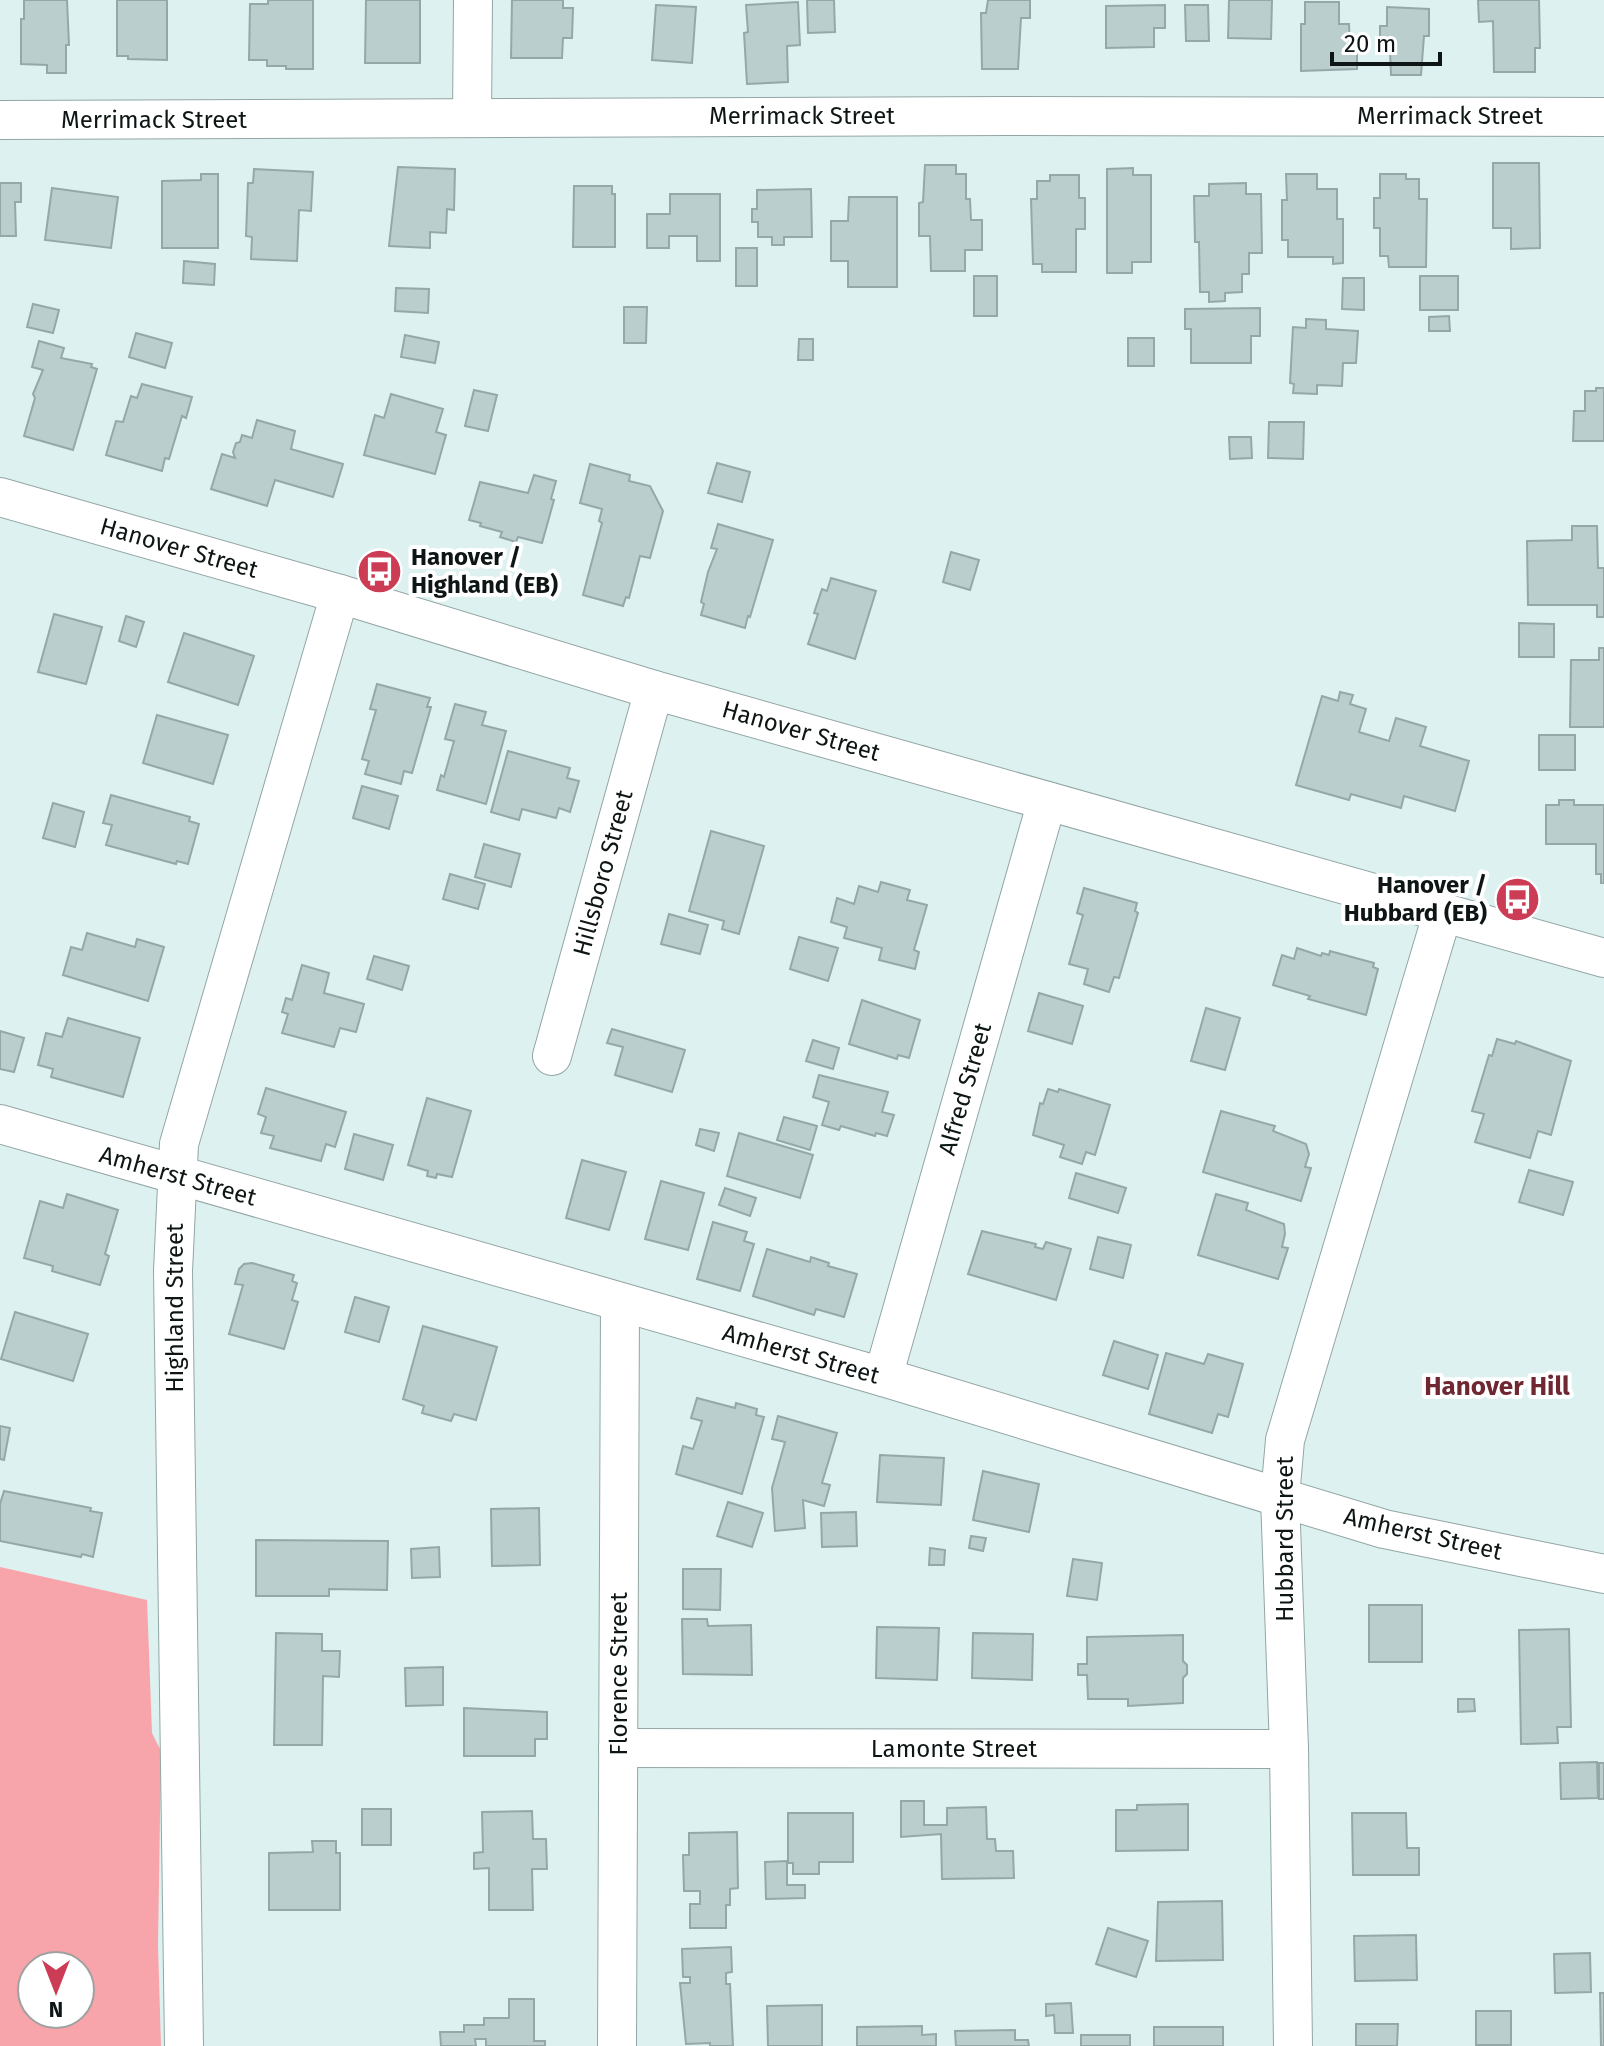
<svg xmlns="http://www.w3.org/2000/svg" width="1604" height="2046" font-family="'Fira Sans',sans-serif">
<style>
.green{fill:#f7a4aa;fill-rule:evenodd}
.building{fill:#bacecd;stroke:#95a8a7;stroke-width:2}
.lines{fill:none;stroke-linecap:round;stroke-linejoin:round}
.minor-casing{stroke:#93a6a5;stroke-width:40}
.minor{stroke:#fff;stroke-width:38}
.labels{text-anchor:middle;dominant-baseline:central;stroke-width:8;stroke-linejoin:round;paint-order:stroke}
.street-label{font-size:24px;fill:#0e1515;stroke:#fff}
.poi-label{font-size:24px;font-weight:bold;fill:#0e1515;stroke:#fff;text-anchor:start}
.neighbourhood-label{font-size:26px;font-weight:bold;fill:#6f2832;stroke:#fff}
</style>
<rect width="100%" height="100%" fill="#ddf1f0"/>
<path class="green" d="M0 1567 147 1600 152 1733 161 1751 158 1946 161 2046H0ZM80 1966V2014H32V1966Z"/>
<g class="building">
<path d="M24 0H67L69 45H66V73H47V65L21 64V19H24Z"/>
<path d="M117 0H167V60L128 59V56H117Z"/>
<path d="M268 0H313V69H286V66H267V60H249L250 4H268Z"/>
<path d="M366 0H420V63H365Z"/>
<path d="M512 0H563V8H573L572 38H563L562 58H511Z"/>
<path d="M807 0H834L835 32 808 33Z"/>
<path d="M988 0H1030V18H1021L1018 69H982L981 13H986Z"/>
<path d="M1229 0H1272L1271 39 1228 38Z"/>
<path d="M1478 0H1539L1540 48H1535V72H1494L1493 21 1479 22Z"/>
<path d="M798 2 800 45 787 46 788 82 747 84 744 33 748 32 746 5Z"/>
<path d="M1305 2H1339V24H1349L1350 46H1357V69L1301 71V24H1305Z"/>
<path d="M656 5 696 7 692 63 652 60Z"/>
<path d="M1165 5V28H1154V47L1106 48V6Z"/>
<path d="M1185 5H1208L1209 41H1186Z"/>
<path d="M1387 7 1429 9V36H1424L1421 75H1391L1390 51H1380V26H1387Z"/>
<path d="M1493 163H1539L1540 248 1511 249V228H1493Z"/>
<path d="M925 165H956V174H966V199H970L971 220H982V250H965V271H931L930 236H919V203L923 202Z"/>
<path d="M398 167 455 169 454 210 447 209 446 233 430 232V248L389 246Z"/>
<path d="M1133 168V175H1151V262H1132V273H1107V169Z"/>
<path d="M254 169 313 172 311 211 299 210 297 261 251 259 252 237 246 236 248 183H253Z"/>
<path d="M201 174H218V248H162V181L201 180Z"/>
<path d="M1286 174H1317V189H1337V219H1343V263L1333 264V257H1288V240H1282V200H1287Z"/>
<path d="M1380 174H1406V179H1419V199H1427L1426 267H1389L1388 256H1380V228H1374V198H1380Z"/>
<path d="M1050 175H1079V198H1085V229H1076V272H1042V264H1033L1031 199H1037V181H1050Z"/>
<path d="M0 183H21V202H15L16 236H0Z"/>
<path d="M1246 183V194H1261L1262 253H1249V274H1242V292L1225 293V301L1209 302V292H1200L1199 242H1195L1194 196H1209V184Z"/>
<path d="M574 186H612V194H615V247H573Z"/>
<path d="M52 188 118 197 111 248 45 240Z"/>
<path d="M811 189 812 237H784V245H772V237H758V222H752V209H757V190Z"/>
<path d="M670 194H720V261H697V236H669V248H647V214H670Z"/>
<path d="M849 197H897V287H848V261H831V221H848Z"/>
<rect x="736" y="248" width="21" height="38"/>
<path d="M184 261 215 264 214 285 183 283Z"/>
<rect x="974" y="276" width="23" height="40"/>
<rect x="1420" y="276" width="38" height="34"/>
<path d="M1343 278H1364V310L1342 309Z"/>
<path d="M396 288 429 289 428 313 395 311Z"/>
<path d="M33 304 59 310 53 333 27 327Z"/>
<path d="M624 307H647L646 343H624Z"/>
<path d="M1260 308V336H1251V363H1191V329H1185V309Z"/>
<path d="M1449 316 1450 331H1429V317Z"/>
<path d="M1306 319 1326 320V329L1358 331 1356 363H1343L1342 386 1317 385V394L1293 393 1294 384 1290 383 1293 327 1306 328Z"/>
<path d="M136 333 172 343 165 368 129 357Z"/>
<path d="M405 335 439 342 435 363 401 357Z"/>
<rect x="1128" y="338" width="26" height="28"/>
<path d="M799 339H813V360H798Z"/>
<path d="M39 341 64 348 61 358 92 364 91 367 97 369 73 450 24 436 35 398 33 394 43 370 32 367Z"/>
<path d="M142 384 192 397 186 418 182 416 169 459 165 458 162 471 106 455 116 421 123 422 131 396 137 398Z"/>
<path d="M1596 388H1604V441H1573L1574 411H1585V391H1596Z"/>
<path d="M474 390 497 395 488 431 465 426Z"/>
<path d="M391 394 443 409 436 432 446 435 435 474 364 455 375 415 384 418Z"/>
<path d="M257 420 295 431 291 449 343 464 333 497 275 480 267 506 211 489 222 454 235 458 233 452 236 443 240 442 242 435 252 438Z"/>
<path d="M1269 422H1304L1303 459 1268 458Z"/>
<path d="M1229 437H1251L1252 458 1230 459Z"/>
<path d="M717 463 750 472 742 502 708 493Z"/>
<path d="M590 464 630 475 629 481 650 486 663 511 650 558 640 556 629 598 626 597 623 606 583 595 602 523 599 521 602 509 580 503Z"/>
<path d="M534 475 556 481 551 499 554 500 542 543 518 537 516 542 500 537 502 532 480 526 481 523 469 520 480 482 528 493Z"/>
<path d="M718 524 773 540 750 617 748 616 745 628 701 615 704 604 701 602 708 572 717 549 711 548Z"/>
<path d="M1572 526H1597L1598 568H1604V617H1597V605H1528L1527 541 1572 540Z"/>
<path d="M951 552 979 560 970 590 943 582Z"/>
<path d="M831 578 876 591 855 659 808 644 818 614 814 613 822 589 827 591Z"/>
<path d="M54 614 102 627 86 684 38 672Z"/>
<path d="M126 616 144 622 136 647 119 641Z"/>
<path d="M1519 623 1554 624V657H1519Z"/>
<path d="M184 633 254 656 238 705 168 682Z"/>
<path d="M1599 648H1604V727H1570L1571 660H1599Z"/>
<path d="M377 684 430 698 427 707H431L412 773 404 771 401 784 365 774 369 761 362 759 376 710 370 709Z"/>
<path d="M1340 692 1353 695 1350 704 1366 709 1359 732 1389 741 1396 718 1426 727 1420 746 1469 761 1455 811 1404 796 1401 808 1351 794 1349 800 1296 785 1322 696 1338 701Z"/>
<path d="M455 704 486 712 482 725 506 731 486 804 437 790 441 775 444 777 454 741 445 739Z"/>
<path d="M157 715 228 735 213 784 143 763Z"/>
<rect x="1539" y="735" width="36" height="35"/>
<path d="M508 751 570 768 567 778 579 781 570 812 559 808 556 818 522 809 519 820 491 812Z"/>
<path d="M362 786 398 796 389 829 353 818Z"/>
<path d="M111 795 190 817 189 821 199 824 188 864 177 861 176 864 106 845 112 825 103 823Z"/>
<path d="M1559 800H1574V805H1604V883H1601V874H1596V844H1546V805H1559Z"/>
<path d="M53 803 84 812 75 847 43 838Z"/>
<path d="M711 831 764 846 739 934 722 929 724 921 689 911Z"/>
<path d="M484 844 520 854 511 887 475 877Z"/>
<path d="M450 874 485 884 478 909 443 899Z"/>
<path d="M881 882 910 890 907 900 927 905 914 950 919 952 915 969 879 960 882 948 844 938 847 927 831 922 837 898 854 904 859 886 878 892Z"/>
<path d="M1084 888 1137 903 1135 911 1138 913 1119 978 1114 977 1109 992 1084 984 1088 969 1069 964 1083 915 1077 913Z"/>
<path d="M669 914 708 925 700 954 661 944Z"/>
<path d="M87 933 135 947 137 939 164 947 148 1001 63 975 71 947 82 950Z"/>
<path d="M799 937 838 948 828 981 790 969Z"/>
<path d="M1297 948 1321 956 1322 953 1329 955 1330 951 1374 963 1373 967 1378 969 1366 1015 1308 999 1310 996 1273 985 1282 955 1294 959Z"/>
<path d="M374 956 409 966 402 990 367 979Z"/>
<path d="M302 965 329 973 324 993 364 1004 356 1032 340 1028 334 1047 282 1033 288 1014 282 1012 286 998 292 1000Z"/>
<path d="M1039 993 1083 1006 1072 1044 1028 1031Z"/>
<path d="M862 1000 920 1020 909 1058 898 1055 897 1059 849 1044Z"/>
<path d="M1206 1008 1240 1018 1225 1070 1191 1061Z"/>
<path d="M68 1018 140 1038 123 1097 51 1077 53 1069 38 1065 46 1033 62 1037Z"/>
<path d="M612 1029 685 1050 672 1092 615 1075 623 1047 607 1043Z"/>
<path d="M0 1031 24 1038 14 1072 0 1069Z"/>
<path d="M1497 1039 1515 1044 1516 1041 1571 1061 1551 1135 1538 1131 1530 1158 1475 1142 1484 1114 1472 1111 1489 1055 1492 1056Z"/>
<path d="M813 1040 839 1048 833 1069 806 1061Z"/>
<path d="M819 1075 888 1092 882 1112 894 1115 887 1136 876 1133 875 1136 841 1126 839 1130 822 1125 829 1102 813 1097Z"/>
<path d="M266 1088 346 1112 335 1147 326 1144 321 1161 270 1148 274 1136 261 1133 266 1117 258 1114Z"/>
<path d="M1048 1089 1058 1092 1059 1089 1110 1105 1095 1155 1086 1152 1082 1164 1060 1157 1064 1145 1033 1135 1040 1103 1043 1104Z"/>
<path d="M427 1098 471 1111 452 1177 437 1174 436 1178 427 1176 428 1171 408 1165Z"/>
<path d="M1221 1111 1275 1126 1273 1131 1306 1144 1309 1154 1305 1167 1311 1168 1301 1201 1203 1172Z"/>
<path d="M784 1117 817 1126 810 1150 777 1140Z"/>
<path d="M700 1129 719 1133 714 1151 696 1145Z"/>
<path d="M739 1133 813 1155 800 1198 727 1176Z"/>
<path d="M354 1134 393 1145 383 1180 345 1169Z"/>
<path d="M582 1160 626 1172 609 1230 566 1218Z"/>
<path d="M1529 1170 1573 1182 1563 1215 1519 1202Z"/>
<path d="M1076 1173 1126 1188 1118 1213 1069 1198Z"/>
<path d="M661 1181 704 1193 688 1250 645 1239Z"/>
<path d="M725 1188 756 1198 750 1216 719 1205Z"/>
<path d="M67 1194 118 1210 105 1254 109 1256 100 1285 52 1271 53 1266 24 1258 40 1201 63 1208Z"/>
<path d="M1216 1194 1248 1203 1246 1210 1284 1224 1285 1234 1282 1247 1288 1248 1278 1279 1198 1255Z"/>
<path d="M713 1222 747 1232 744 1241 754 1244 740 1291 697 1279Z"/>
<path d="M982 1231 1036 1244 1035 1247 1043 1249 1046 1242 1071 1249 1056 1300 968 1274Z"/>
<path d="M1098 1237 1131 1245 1123 1278 1090 1269Z"/>
<path d="M767 1249 810 1262 811 1257 829 1263 828 1266 857 1274 844 1317 816 1309 814 1315 753 1296Z"/>
<path d="M252 1263 294 1275 292 1281 297 1283 292 1300 298 1302 284 1349 229 1334 243 1285 235 1284 239 1269 244 1264Z"/>
<path d="M355 1297 389 1307 379 1342 345 1332Z"/>
<path d="M15 1312 88 1334 73 1381 1 1359Z"/>
<path d="M423 1326 497 1347 476 1420 454 1414 451 1421 422 1413 424 1406 403 1399Z"/>
<path d="M1114 1341 1158 1355 1148 1389 1103 1375Z"/>
<path d="M1166 1353 1204 1364 1208 1354 1243 1364 1228 1417 1218 1414 1212 1433 1149 1414Z"/>
<path d="M697 1398 735 1408 736 1403 757 1409 756 1415 764 1417 742 1494 676 1474 683 1446 693 1449 702 1421 691 1418Z"/>
<path d="M778 1416 837 1433 822 1483 830 1485 824 1506 803 1500 805 1528 775 1531 772 1488 785 1442 772 1439Z"/>
<path d="M0 1426 10 1428 4 1460 0 1459Z"/>
<path d="M880 1455 944 1458 941 1505 877 1502Z"/>
<path d="M983 1471 1039 1484 1029 1532 973 1520Z"/>
<path d="M4 1491 91 1508 90 1511 102 1513 93 1557 82 1554 81 1557 0 1541V1504Z"/>
<path d="M728 1502 763 1513 752 1547 717 1536Z"/>
<path d="M539 1508 540 1565 492 1566 491 1509Z"/>
<path d="M856 1512 857 1546 822 1547 821 1513Z"/>
<path d="M971 1536 986 1538 983 1551 969 1548Z"/>
<path d="M256 1540 388 1541 387 1590 329 1589V1596H256Z"/>
<path d="M439 1547 440 1577 412 1578 411 1549Z"/>
<path d="M930 1548 945 1550 944 1565H929Z"/>
<path d="M1073 1559 1102 1563 1097 1600 1067 1596Z"/>
<path d="M683 1569H721L720 1610 683 1609Z"/>
<rect x="1369" y="1605" width="53" height="57"/>
<path d="M682 1619H707L708 1626 751 1625 752 1675 683 1674Z"/>
<path d="M877 1627 939 1628 937 1680 876 1678Z"/>
<path d="M1569 1629 1571 1727H1557L1558 1743 1521 1744 1519 1630Z"/>
<path d="M276 1633 322 1634V1651H340L339 1677 323 1676 322 1745H274Z"/>
<path d="M973 1633 1033 1634 1032 1680 972 1678Z"/>
<path d="M1183 1635V1661L1187 1665V1674L1183 1678V1703L1128 1706V1699H1088L1087 1675H1078V1664H1087V1637Z"/>
<path d="M443 1667V1705L406 1706 405 1668Z"/>
<path d="M1458 1699H1474L1475 1711 1458 1712Z"/>
<path d="M464 1708 547 1712V1739H535V1756H464Z"/>
<path d="M1597 1762 1598 1798 1561 1799 1560 1763Z"/>
<rect x="1599" y="1763" width="5" height="36"/>
<path d="M901 1801H924V1825H947V1808L986 1807 987 1839H995L996 1851H1013L1014 1878 942 1879 941 1834 901 1837Z"/>
<path d="M1188 1804V1850L1116 1851V1810H1137V1805Z"/>
<rect x="362" y="1809" width="29" height="36"/>
<path d="M532 1811 533 1839H546L547 1869H532L533 1910H489V1868L474 1869V1853L483 1852 482 1812Z"/>
<path d="M788 1813H853V1862H819V1874H793V1863H788Z"/>
<path d="M1352 1813H1406L1407 1848H1419V1875H1353Z"/>
<path d="M737 1832 738 1888 730 1889V1905H726V1928H690V1904H700V1891H684L683 1855H689V1833Z"/>
<path d="M312 1841H336V1853H340V1910H269V1853L313 1852Z"/>
<path d="M787 1861V1885H805V1898L766 1899 765 1862Z"/>
<path d="M1222 1901 1223 1960 1156 1961 1158 1902Z"/>
<path d="M1108 1928 1148 1941 1136 1977 1096 1964Z"/>
<path d="M1416 1935 1417 1980 1355 1981 1354 1936Z"/>
<path d="M731 1947 732 1972 726 1973V1984H730L733 2046H710V2043L686 2044 680 1983H690V1977H683L682 1949Z"/>
<path d="M1590 1953 1591 1992 1555 1993 1554 1954Z"/>
<path d="M1600 1993H1604V2046H1601Z"/>
<path d="M509 1999H534V2041H545V2046H486V2039H475L476 2046H441L440 2032H464V2025H484V2018H509Z"/>
<path d="M1071 2003 1073 2033H1055L1054 2015 1046 2016V2004Z"/>
<path d="M822 2005V2046H768L767 2006Z"/>
<rect x="1476" y="2011" width="35" height="34"/>
<path d="M1356 2024H1398L1397 2046H1356Z"/>
<path d="M922 2026V2035L936 2034V2046H857V2027Z"/>
<rect x="1154" y="2027" width="69" height="19"/>
<path d="M1015 2030V2040H1028L1029 2046H956L955 2031Z"/>
<rect x="1081" y="2035" width="49" height="11"/>
</g>
<g class="lines">
<defs>
<g id="minor">
<path d="M472 117 473 0"/>
<path d="M0 120 1007 116 1604 117"/>
<path d="M0 497 340 594 654 690 1604 958"/>
<path d="M552 1056 654 690"/>
<path d="M0 1124 883 1377 1384 1529 1604 1574"/>
<path d="M883 1377 1047 801"/>
<path d="M618 1748 1289 1749"/>
<path d="M184 2046 173 1271 179 1144 340 594"/>
<path d="M617 2046 620 1303"/>
<path d="M1293 2046 1289 1749 1280 1497 1285 1440 1443 912"/>
</g>
</defs>
<use href="#minor" class="minor-casing"/>
<use href="#minor" class="minor"/>
</g>
<defs>
<symbol id="bus-disc" viewBox="-11 -11 22 22"><circle r="9.5" fill="#cc3c55" stroke="#fff"/><path d="M-5-6H5V4H4V6H2V4H-2V6H-4V4H-5ZM-3.5-4V0h7V-4ZM-3.5 1.2v1.5H-2V1.2ZM2 1.2v1.5H3.5V1.2Z" fill="#fff"/></symbol>
</defs>
<g fill-rule="evenodd">
<use href="#bus-disc" x="354" y="546" width="51" height="51"/>
<use href="#bus-disc" x="1492" y="874" width="51" height="51"/>
</g>
<g class="labels">
<g class="street-label">
<text x="802" y="116">Merrimack Street</text>
<text x="1450" y="116">Merrimack Street</text>
<text x="154" y="120">Merrimack Street</text>
<text transform="translate(179 548) rotate(16)">Hanover Street</text>
<text transform="translate(801 731) rotate(16)">Hanover Street</text>
<text transform="translate(603 873) rotate(-75)">Hillsboro Street</text>
<text transform="translate(965 1089) rotate(-74)">Alfred Street</text>
<text transform="translate(178 1176) rotate(16)">Amherst Street</text>
<text transform="translate(175 1308) rotate(-90)">Highland Street</text>
<text transform="translate(801 1354) rotate(16)">Amherst Street</text>
<text transform="translate(1423 1534) rotate(13)">Amherst Street</text>
<text transform="translate(1285 1539) rotate(-90)">Hubbard Street</text>
<text transform="translate(619 1674) rotate(-90)">Florence Street</text>
<text x="954" y="1749">Lamonte Street</text>
</g>
<g class="poi-label">
<text x="411" y="557">Hanover /<tspan x="411" dy="28">Highland (EB)</tspan></text>
<text x="1487" y="885" text-anchor="end">Hanover /<tspan x="1487" dy="28">Hubbard (EB)</tspan></text>
</g>
<g class="neighbourhood-label">
<text x="1497" y="1386">Hanover Hill</text>
</g>
</g>
<g transform="translate(56 1990) rotate(180)"><circle r="38" fill="#ffffff" stroke="#9fa1a1" stroke-width="2"/>
<path d="M0-6L14 30L0 20L-14 30Z" fill="#cc3c55"/>
<text y="-12" font-size="22" font-weight="bold" text-anchor="middle" fill="#0e1515">N</text>
</g>
<path d="M1332 52v12h108v-12" fill="none" stroke="#0e1515" stroke-width="4"/>
<text x="1344" y="52" font-size="24" fill="#0e1515" stroke="#ffffff" stroke-width="6" paint-order="stroke">20 m</text>
</svg>
